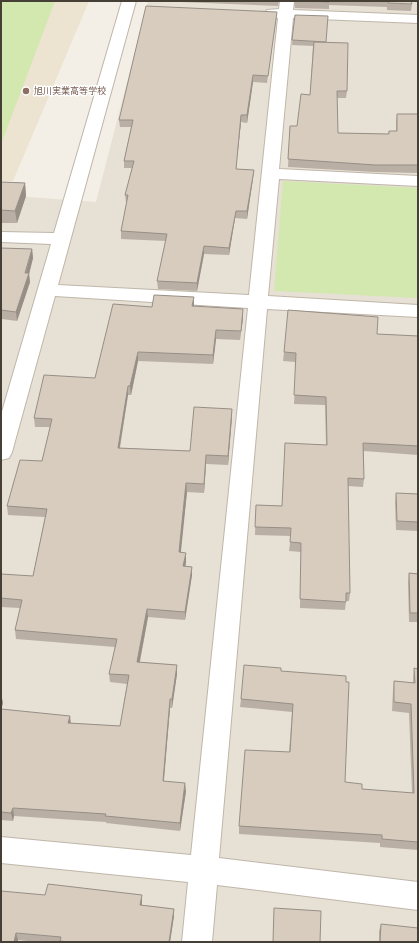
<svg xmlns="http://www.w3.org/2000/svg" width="419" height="943" font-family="'Fira Sans','Noto Sans JP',sans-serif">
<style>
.residential{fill:#e7e0d4}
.education{fill:#ece3d0}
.green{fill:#d2e8af}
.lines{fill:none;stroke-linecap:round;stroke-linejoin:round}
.minor-casing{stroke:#bfb6a9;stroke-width:2}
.minor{fill:#fff;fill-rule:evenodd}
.wall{fill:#baafa4}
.shaded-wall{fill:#978f86}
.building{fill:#d8ccbf;stroke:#978f86}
.education-dot{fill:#8d6e63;stroke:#fff;stroke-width:1.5}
.labels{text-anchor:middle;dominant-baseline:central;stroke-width:3;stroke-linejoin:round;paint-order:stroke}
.far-education-label{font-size:9px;fill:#785e54;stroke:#fff;text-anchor:start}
</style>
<rect width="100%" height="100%" fill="#f3eee6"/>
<path class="residential" d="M148 1H418V942H1V195L96 202Z"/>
<path class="education" d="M1 1H89L13 181H1Z"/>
<g class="green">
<path d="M1 1H55L1 144Z"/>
<path d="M283 181 418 188V298L274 291Z"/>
</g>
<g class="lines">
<defs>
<path id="minor" d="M122 1H136L58 285 249 295 278 18 267 16 265 13 267 10 279 9 280 1H294L293 10 418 15V23L293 18 279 169 418 176V186L279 179 268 296 418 305V317L267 309 219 858 418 882V910L217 885 212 942H182L188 882 1 863V837L191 855 248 308 55 296 12 452 9 458 1 460V415L51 244 1 242V232L54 233Z"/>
</defs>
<use href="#minor" class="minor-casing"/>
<use href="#minor" class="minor"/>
</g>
<g class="wall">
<path d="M156 1H279L278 6Z"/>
<path d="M294 1H411L412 4 411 11 387 10V7L329 5V9L295 8Z"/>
<path d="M295 15 326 42 347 91 346 98H337L338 133 388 134 389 131H396V121L397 114H418V173L374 172 288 167 290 126H297L310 95 313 46 292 45Z"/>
<path d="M276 18 267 83 253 82 247 123 241 122 236 169 254 170 253 178 247 219 235 218 229 255 204 254 197 291 158 289 157 281 166 241 121 239V231L127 202H126L125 195 132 168H124V161L131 127H120L119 120Z"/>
<path d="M1 182 25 183 26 196 17 223H1Z"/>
<path d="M1 248 32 249 33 258 29 274 30 282 17 321 2 319 1 321Z"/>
<path d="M152 307H194L243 318 240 340 216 339 213 364 138 361 131 395H128L120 448 190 451 232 409 228 465 206 464 204 493 187 492 180 552 186 562 185 566 192 567V575L185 620 148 617 140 662 177 665V674L172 708H170L164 781 186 791 180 831 106 823V822L14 816 13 821 1 820V694L3 703 1 710 71 723 120 726 127 684 110 682 109 674 115 647 16 639 15 630 20 608 1 607V574L33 576 45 517 8 515 7 506 42 461 50 427H35L34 418 95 378Z"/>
<path d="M377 334 418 336V455L364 451V479L363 487 348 486 350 593 349 601H346L345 610 300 608 301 552 289 551 291 536 255 535 256 505 282 506 326 445 325 405 294 404 296 362 283 361 284 352Z"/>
<path d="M396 493 418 494V531L396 530 395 502Z"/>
<path d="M409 573 418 574V622H409L408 582Z"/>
<path d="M414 668 418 669V850L380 847V843L239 834V826L289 752 292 712 240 707 241 699 281 671 345 782 362 789 412 793 409 713 392 711 393 690 394 681 413 683V677Z"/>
<path d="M45 895H142V905L174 909V916L170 942H36L18 940V942H1Z"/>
<path d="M381 924 418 942H379V931Z"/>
</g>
<g class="shaded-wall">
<path d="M253 75V82L247 123V115Z"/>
<path d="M241 115V122L235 177 236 169Z"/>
<path d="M254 170 253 178 247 219V211Z"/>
<path d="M25 183 26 196 17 223 15 211Z"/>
<path d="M236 211 235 218 229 255V248Z"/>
<path d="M204 246V254L197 291V283Z"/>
<path d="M32 249 33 258 29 274 30 282 17 321 16 312Z"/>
<path d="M194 297V306L192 315V306Z"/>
<path d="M243 309V318L240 340 241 331Z"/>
<path d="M216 330V339L213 364V355Z"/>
<path d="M138 352V361L131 395 130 386Z"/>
<path d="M128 386V395L118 457V448Z"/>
<path d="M232 409V418L228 465V456Z"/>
<path d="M206 455V464L204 493V484Z"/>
<path d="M186 483 187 492 180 561 179 552Z"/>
<path d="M186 553V562L184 575 183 566Z"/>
<path d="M192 567V575L185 620V612Z"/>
<path d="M147 609 148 617 138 670 137 662Z"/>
<path d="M177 665V674L172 708V699Z"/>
<path d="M1 694 3 703 1 710Z"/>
<path d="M170 699V708L163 789V781Z"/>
<path d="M70 716 71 724 68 723Z"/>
<path d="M185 783 186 791 180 831V823Z"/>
<path d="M13 808 14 816 13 821 11 813Z"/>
<path d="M142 895V902L141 912 140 905Z"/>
<path d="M174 909V916L170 942H169Z"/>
<path d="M16 933 18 940V942H14Z"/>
</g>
<g class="building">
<path d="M303 1H329V2Z"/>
<path d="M388 1H411L412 4 388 3Z"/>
<path d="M146 6 277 12 268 76 253 75 247 115H241L236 169 254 170 247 211H236L229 248 204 246 197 283 157 281 167 234 121 231 128 195H125L134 161H124L133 120H119Z"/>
<path d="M295 15 328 16 326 42 292 40Z"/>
<path d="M314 42 348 43 347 91H337L338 133 389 134V131H397V114H418V165H375L288 159 290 126H297L301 94 310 95Z"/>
<path d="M1 182 25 183 15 211 1 210Z"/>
<path d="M1 248 32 249 25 273H29L16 312 1 310Z"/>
<path d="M154 295 194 297 192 306 243 309 241 331 216 330 213 355 138 352 130 386H128L118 448 190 451 194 407 232 409 228 456 206 455 204 484 186 483 179 552 186 553 183 566 192 567 185 612 147 609 137 662 177 665 172 699H170L163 781 185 783 180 823 105 816 106 814 13 808 11 813 1 812V709L70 716 68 723 120 726 129 675 109 674 117 639 15 630 22 600 1 598V574L33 576 47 509 7 506 20 460 42 461 52 419 34 418 44 375 95 378 113 304 152 307Z"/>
<path d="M288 310 378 317 377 334 418 336V446L363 443 364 479 348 478 350 593H346V602L300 599 301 543 290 542 291 528 255 527 256 505 282 506 285 443 327 445 326 397 294 395 296 353 284 352Z"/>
<path d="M396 493 418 494V522L397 521Z"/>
<path d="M409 573 418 574V613H410Z"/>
<path d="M244 665 281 668V671L346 676V682H349L345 782 362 784V789L414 793 411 704 394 702V681L415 683 414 668 418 669V842L382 839V835L239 826 245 750 290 752 293 704 241 699Z"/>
<path d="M48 884 142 895 140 905 174 909 169 942H69L60 941 61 937 16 933 14 942H1V891L45 895Z"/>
<path d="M274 908 321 911 320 942H273Z"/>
<path d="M381 924 418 928V942H380Z"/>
</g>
<circle class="education-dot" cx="26" cy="91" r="4"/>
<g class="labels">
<g class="far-education-label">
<text x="34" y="91">旭川実業高等学校</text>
</g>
</g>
<rect width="419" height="943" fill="none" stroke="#463f36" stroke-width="4"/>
</svg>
